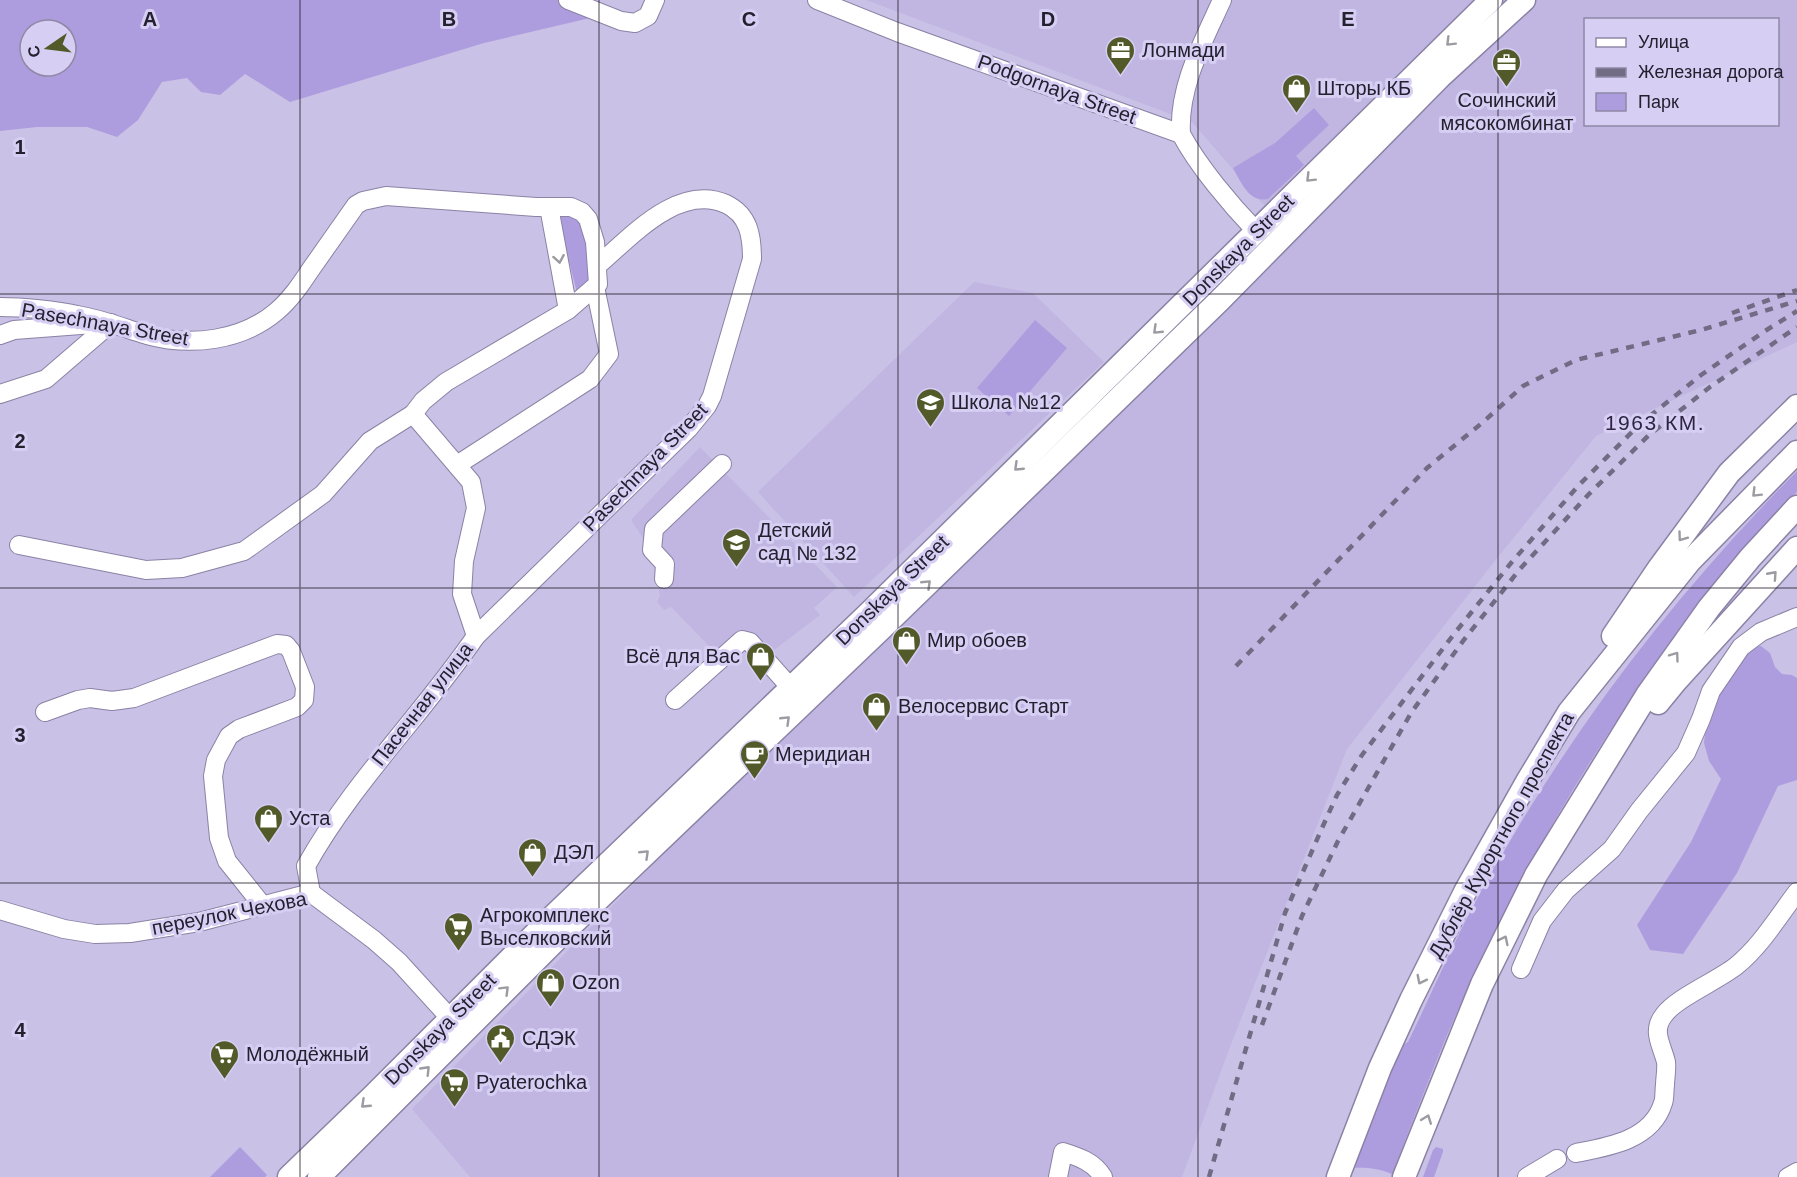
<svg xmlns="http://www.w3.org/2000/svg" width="1797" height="1177" font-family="Arial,sans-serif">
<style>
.built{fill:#c1b6e1;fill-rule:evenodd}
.green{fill:#ae9dde;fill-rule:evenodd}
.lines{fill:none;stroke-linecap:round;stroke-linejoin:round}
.minor-casing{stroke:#8b82a5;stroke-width:20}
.major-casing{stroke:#8b82a5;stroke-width:25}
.minor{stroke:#fff;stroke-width:18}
.major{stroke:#fff;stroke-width:22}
.rail{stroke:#716b84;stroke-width:4.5;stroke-dasharray:8 8;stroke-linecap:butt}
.oneway{stroke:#9c9ba1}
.grid{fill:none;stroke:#24202e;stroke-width:1.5;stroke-opacity:0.55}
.labels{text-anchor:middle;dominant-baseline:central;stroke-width:6;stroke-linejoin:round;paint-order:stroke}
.poi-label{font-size:20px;fill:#24202e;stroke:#d7cef4;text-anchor:start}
.street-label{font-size:20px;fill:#24202e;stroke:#d7cef4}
.neighbourhood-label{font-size:21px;letter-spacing:1.5px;fill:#2e2542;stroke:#d7cef4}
.grid-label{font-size:20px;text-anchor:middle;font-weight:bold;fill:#24202e;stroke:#d7cef4;stroke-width:6;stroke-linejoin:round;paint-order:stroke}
</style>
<rect width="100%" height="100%" fill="#cac1e6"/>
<g class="built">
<path d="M866 0H1797V342L1596 436 1498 557 1347 749 1230 1047 1182 1177H470L412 1109 1282 226 1192 122ZM1586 20H1778V124H1586Z"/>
<path d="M974 282 1033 293 1104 362 854 597 758 492Z"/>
<path d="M700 447 837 587 814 608 820 615 770 653 747 634 716 653 671 607 664 610 657 602 660 596 651 550 631 520Z"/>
</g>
<g class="green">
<path d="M0 0H590L620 11 484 43 290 102 245 74 220 95 201 92 187 78 162 82 138 120 117 137 87 127H37L0 131ZM30 30H66V66H30Z"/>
<path d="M1314 108 1329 125 1296 156 1304 165 1268 199C1249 203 1241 182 1233 168L1275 143Z"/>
<path d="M563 212 579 219 585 232 590 281 577 293 558 217Z"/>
<path d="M1035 320 1067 348 1009 416 977 388Z"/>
<path d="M1797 471V492C1755 537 1713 584 1677 634 1592 751 1516 877 1458 1010 1434 1064 1414 1119 1392 1174 1378 1168 1366 1167 1350 1168L1399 1047 1408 1042C1432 993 1453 943 1479 895 1489 875 1502 855 1513 836 1592 702 1688 581 1797 471Z"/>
<path d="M1761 646 1770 653 1775 667 1782 674 1792 675 1797 678V780L1778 786 1737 873 1683 954 1650 950 1637 925 1691 842 1721 779 1709 761 1704 743 1706 725 1715 695 1750 647Z"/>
<path d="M240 1147 267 1175 265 1177H210Z"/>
<path d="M1436 1147 1443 1149V1152L1434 1177H1423L1433 1150Z"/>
</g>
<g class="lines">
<defs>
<g id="minor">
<path d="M568 0 621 21 635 23 648 16 655 0"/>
<path d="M817 0 897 32 1181 134C1198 166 1231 205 1256 231"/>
<path d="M1181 134C1178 87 1203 42 1222 0"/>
<path d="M549 207 568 310"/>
<path d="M0 307C22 307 56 310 77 315 101 319 124 328 147 335 191 347 242 341 277 311 291 299 301 284 311 269 326 248 341 226 356 205L363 201 386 196 536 207H571L582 212 588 219 595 242 598 284 568 310 446 382 423 401 413 414 370 441 323 494 244 551 182 568 146 570 19 545"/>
<path d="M0 335 14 330 94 324"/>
<path d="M0 394 46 379 111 323"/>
<path d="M457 465 590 379 609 354 595 287"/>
<path d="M664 579 665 564 652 550 654 529 722 464"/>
<path d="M476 636 689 428 707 406 712 396 752 259C752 236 749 215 726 204 678 183 631 237 598 265"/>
<path d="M675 700 742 640 750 642 791 688"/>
<path d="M45 712 78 700 90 698 112 701 134 698 277 644 286 645 291 651 305 687 304 700 297 707 239 729 229 736 216 760 213 776 219 838 227 861 263 906"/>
<path d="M311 893 306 866C353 782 422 715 476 636L462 594 464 561 476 508 471 482 413 414"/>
<path d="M311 893 374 940 399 962 450 1018"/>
<path d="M0 910 64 929 95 934 130 933 199 922 311 893"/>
<path d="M1521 969 1542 921 1566 890 1612 849 1639 811 1686 753 1701 719 1711 691 1741 647 1761 632 1797 617"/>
<path d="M1576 1153C1608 1147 1652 1140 1663 1103 1665 1098 1664 1091 1665 1085 1665 1078 1667 1070 1666 1062 1662 1045 1651 1031 1664 1015 1676 998 1717 981 1736 966 1760 947 1778 917 1797 892"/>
<path d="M1058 1177 1063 1152C1079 1157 1094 1162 1103 1177"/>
<path d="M1527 1177 1557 1159"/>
<path d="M1788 1177 1797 1172"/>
</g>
<g id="major">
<path d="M1613 636 1659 568 1729 473 1797 406"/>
<path d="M1658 703 1676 681 1797 548"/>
<path d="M289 1177 373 1096 549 920 869 613 1491 0"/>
<path d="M319 1177 561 935 880 630 1220 300 1440 77 1524 0"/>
<path d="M1338 1177 1380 1068 1411 1000 1465 892 1528 780 1569 712 1690 561 1797 452"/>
<path d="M1404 1177 1482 984 1536 875 1647 695 1709 608 1750 558 1797 507"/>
</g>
</defs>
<use href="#minor" class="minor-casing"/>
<use href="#major" class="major-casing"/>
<use href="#minor" class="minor"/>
<use href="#major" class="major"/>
<g class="rail">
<path d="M1732 313 1797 290"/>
<path d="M1236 666 1427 468 1482 423 1523 386 1576 360 1701 330 1797 301"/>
<path d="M1262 1025 1302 916 1338 841 1411 713 1463 641 1520 569 1589 494 1649 435 1710 387 1797 327"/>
<path d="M1209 1177 1285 913 1322 828 1337 795 1362 755 1454 634 1511 563 1579 485 1640 424 1701 375 1765 331 1797 311"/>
</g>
</g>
<defs><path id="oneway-chevron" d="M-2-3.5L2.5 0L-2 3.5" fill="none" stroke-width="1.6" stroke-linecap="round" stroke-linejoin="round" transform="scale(1.5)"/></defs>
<g class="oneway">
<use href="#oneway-chevron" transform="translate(1450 42) rotate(135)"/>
<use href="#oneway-chevron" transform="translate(1310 178) rotate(135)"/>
<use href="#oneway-chevron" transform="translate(559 259) rotate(80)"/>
<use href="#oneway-chevron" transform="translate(1157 330) rotate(136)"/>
<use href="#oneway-chevron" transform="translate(1018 467) rotate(136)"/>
<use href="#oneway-chevron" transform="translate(1756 493) rotate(135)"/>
<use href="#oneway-chevron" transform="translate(1682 537) rotate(126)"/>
<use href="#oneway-chevron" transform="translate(1773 575) rotate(-48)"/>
<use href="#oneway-chevron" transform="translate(927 584) rotate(-44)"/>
<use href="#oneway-chevron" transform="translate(1675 656) rotate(-54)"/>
<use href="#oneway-chevron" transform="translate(786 720) rotate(-44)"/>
<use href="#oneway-chevron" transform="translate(645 854) rotate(-44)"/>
<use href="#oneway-chevron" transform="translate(1504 940) rotate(-64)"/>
<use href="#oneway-chevron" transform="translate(1421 980) rotate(117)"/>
<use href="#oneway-chevron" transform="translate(505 990) rotate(-45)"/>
<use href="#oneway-chevron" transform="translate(426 1070) rotate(-46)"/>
<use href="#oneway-chevron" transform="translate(365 1104) rotate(137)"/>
<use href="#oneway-chevron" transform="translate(1427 1119) rotate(-69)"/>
</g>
<path class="grid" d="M300 0V1177M599 0V1177M898 0V1177M1198 0V1177M1498 0V1177M0 294H1797M0 588H1797M0 883H1797"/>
<defs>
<symbol id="office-pin" viewBox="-11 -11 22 30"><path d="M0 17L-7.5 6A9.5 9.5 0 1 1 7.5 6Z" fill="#535a29" stroke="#d7cef4"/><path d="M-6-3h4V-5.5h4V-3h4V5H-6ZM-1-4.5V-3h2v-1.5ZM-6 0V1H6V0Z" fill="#fff"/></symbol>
<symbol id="shop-pin" viewBox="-11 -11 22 30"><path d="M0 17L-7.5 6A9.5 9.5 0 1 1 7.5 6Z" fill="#535a29" stroke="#d7cef4"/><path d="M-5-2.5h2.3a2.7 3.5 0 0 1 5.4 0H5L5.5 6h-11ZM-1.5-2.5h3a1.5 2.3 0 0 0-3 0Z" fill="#fff"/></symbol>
<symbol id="school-pin" viewBox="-11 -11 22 30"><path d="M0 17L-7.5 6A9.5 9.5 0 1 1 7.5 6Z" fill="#535a29" stroke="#d7cef4"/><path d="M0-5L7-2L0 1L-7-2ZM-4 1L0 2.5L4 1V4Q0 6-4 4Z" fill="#fff"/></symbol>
<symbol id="cafe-pin" viewBox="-11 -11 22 30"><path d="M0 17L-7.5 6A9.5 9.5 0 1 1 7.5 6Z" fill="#535a29" stroke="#d7cef4"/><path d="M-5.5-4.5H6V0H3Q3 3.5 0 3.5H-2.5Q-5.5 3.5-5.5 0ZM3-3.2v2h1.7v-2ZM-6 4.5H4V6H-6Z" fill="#fff"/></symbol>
<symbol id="supermarket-pin" viewBox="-11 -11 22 30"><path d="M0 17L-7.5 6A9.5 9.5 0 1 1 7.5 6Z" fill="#535a29" stroke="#d7cef4"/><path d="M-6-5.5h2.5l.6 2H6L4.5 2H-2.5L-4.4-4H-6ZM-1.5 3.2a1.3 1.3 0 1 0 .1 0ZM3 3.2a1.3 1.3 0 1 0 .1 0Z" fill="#fff"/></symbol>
<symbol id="civic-pin" viewBox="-11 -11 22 30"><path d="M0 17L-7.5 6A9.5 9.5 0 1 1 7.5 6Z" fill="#535a29" stroke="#d7cef4"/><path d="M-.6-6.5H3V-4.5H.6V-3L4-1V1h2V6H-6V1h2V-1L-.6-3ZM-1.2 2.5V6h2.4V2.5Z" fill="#fff"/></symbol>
</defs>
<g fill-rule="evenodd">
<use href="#office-pin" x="1104" y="34" width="33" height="45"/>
<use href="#office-pin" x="1490" y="46" width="33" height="45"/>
<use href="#shop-pin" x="1280" y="72" width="33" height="45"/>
<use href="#school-pin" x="914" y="386" width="33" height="45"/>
<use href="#school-pin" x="720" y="526" width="33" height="45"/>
<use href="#shop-pin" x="890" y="624" width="33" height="45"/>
<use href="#shop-pin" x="744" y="640" width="33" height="45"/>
<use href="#shop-pin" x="860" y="690" width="33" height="45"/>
<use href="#cafe-pin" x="738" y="738" width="33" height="45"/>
<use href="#shop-pin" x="252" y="802" width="33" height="45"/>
<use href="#shop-pin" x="516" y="836" width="33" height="45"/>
<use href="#supermarket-pin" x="442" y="910" width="33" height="45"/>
<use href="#shop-pin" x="534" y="966" width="33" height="45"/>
<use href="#civic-pin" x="484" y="1022" width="33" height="45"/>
<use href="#supermarket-pin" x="208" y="1038" width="33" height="45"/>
<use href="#supermarket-pin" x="438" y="1066" width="33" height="45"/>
</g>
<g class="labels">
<g class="poi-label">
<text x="1142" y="50">Лонмади</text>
<text x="1317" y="88">Шторы КБ</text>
<text x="1507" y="100" text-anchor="middle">Сочинский<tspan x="1507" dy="23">мясокомбинат</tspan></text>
<text x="951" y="402">Школа №12</text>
<text x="758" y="530">Детский<tspan x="758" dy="23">сад № 132</tspan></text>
<text x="927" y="640">Мир обоев</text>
<text x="740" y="656" text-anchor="end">Всё для Вас</text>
<text x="898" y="706">Велосервис Старт</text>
<text x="775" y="754">Меридиан</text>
<text x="289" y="818">Уста</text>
<text x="554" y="852">ДЭЛ</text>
<text x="480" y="915">Агрокомплекс<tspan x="480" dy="23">Выселковский</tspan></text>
<text x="572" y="982">Ozon</text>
<text x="522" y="1038">СДЭК</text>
<text x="246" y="1054">Молодёжный</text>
<text x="476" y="1082">Pyaterochka</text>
</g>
<g class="street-label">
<text transform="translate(1057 89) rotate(20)">Podgornaya Street</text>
<text transform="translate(1238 250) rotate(-45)">Donskaya Street</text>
<text transform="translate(105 324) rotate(10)">Pasechnaya Street</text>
<text transform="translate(645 467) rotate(-46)">Pasechnaya Street</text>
<text transform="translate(892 590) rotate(-44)">Donskaya Street</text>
<text transform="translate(422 704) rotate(-52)">Пасечная улица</text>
<text transform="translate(1501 835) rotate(-61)">Дублёр Курортного проспекта</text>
<text transform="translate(229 913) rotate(-11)">переулок Чехова</text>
<text transform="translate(440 1029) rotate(-45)">Donskaya Street</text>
</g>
<g class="neighbourhood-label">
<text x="1655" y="422">1963 КМ.</text>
</g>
</g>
<g class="grid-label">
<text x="150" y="26">A</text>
<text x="449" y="26">B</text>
<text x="749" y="26">C</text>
<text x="1048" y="26">D</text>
<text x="1348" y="26">E</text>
<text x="20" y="154">1</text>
<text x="20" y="448">2</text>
<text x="20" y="742">3</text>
<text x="20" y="1037">4</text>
</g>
<rect x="1584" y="18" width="195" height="108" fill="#d7cef4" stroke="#8f88a5" stroke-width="1.5"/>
<rect x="1596" y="38" width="30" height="9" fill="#ffffff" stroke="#8f88a5" stroke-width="1.5"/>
<text x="1638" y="48" font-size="18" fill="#24202e">Улица</text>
<rect x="1596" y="68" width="30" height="9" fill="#716b84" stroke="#8f88a5" stroke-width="1.5"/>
<text x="1638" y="78" font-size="18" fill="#24202e">Железная дорога</text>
<rect x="1596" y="93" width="30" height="18" fill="#ae9dde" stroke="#8f88a5" stroke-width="1.5"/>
<text x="1638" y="108" font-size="18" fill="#24202e">Парк</text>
<g transform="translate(48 48) rotate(256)"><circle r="28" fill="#d7cef4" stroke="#8f88a5" stroke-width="1.5"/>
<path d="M0-4.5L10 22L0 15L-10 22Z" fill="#535a29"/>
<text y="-9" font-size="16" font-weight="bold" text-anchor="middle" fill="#24202e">С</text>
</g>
</svg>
